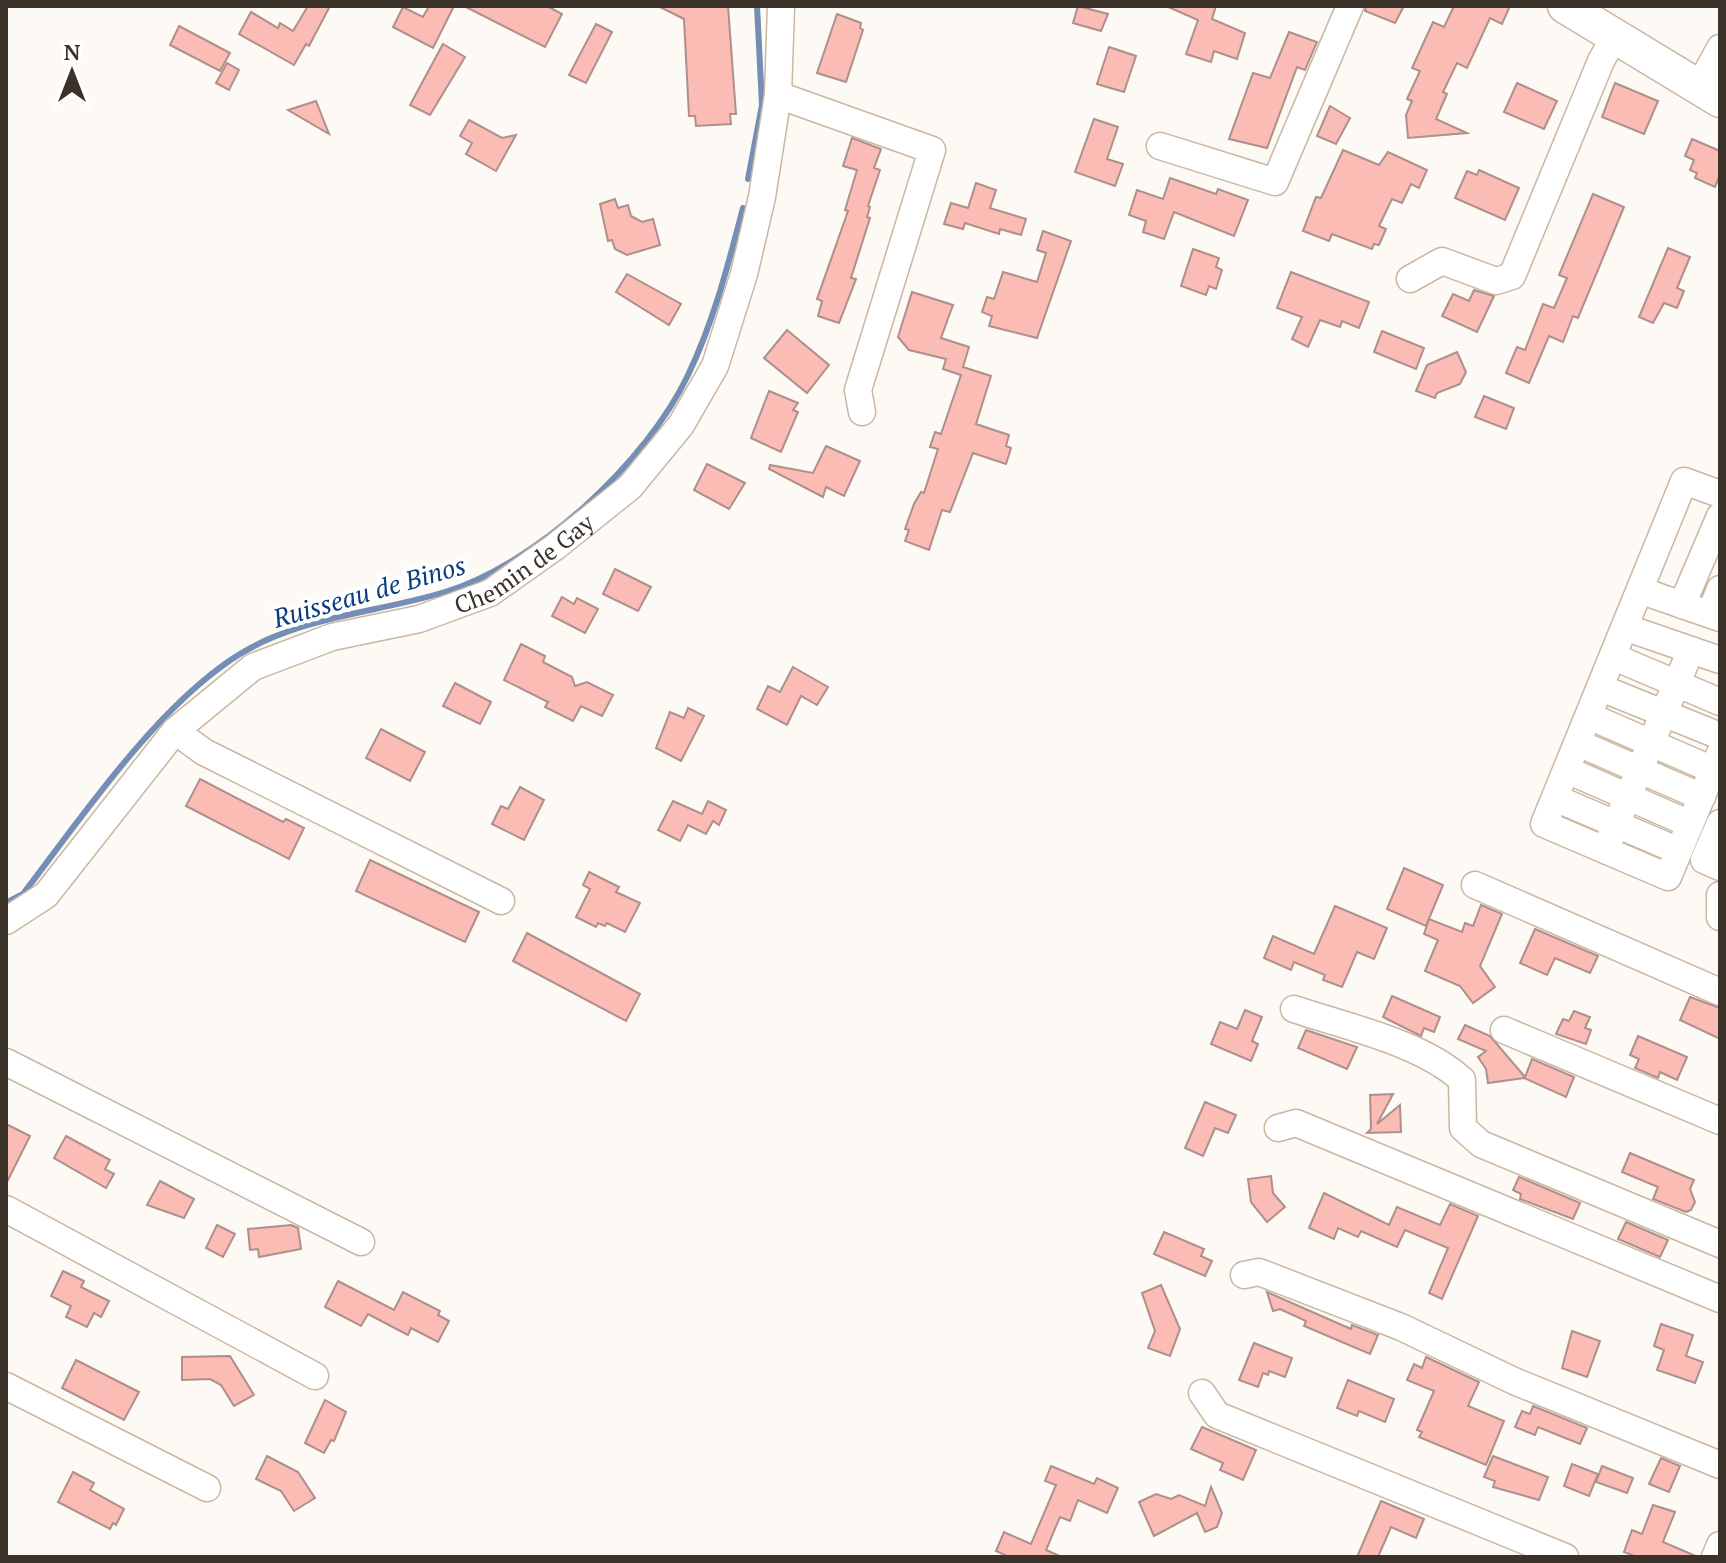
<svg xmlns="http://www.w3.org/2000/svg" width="1726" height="1563" font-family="'PT Serif',serif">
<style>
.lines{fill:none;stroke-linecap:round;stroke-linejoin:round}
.stream{stroke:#748eb5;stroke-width:6}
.building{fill:#fabcb4;stroke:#ae8f8b;stroke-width:2}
.minor-casing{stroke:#cab7a0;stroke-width:29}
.major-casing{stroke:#cab7a0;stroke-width:37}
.minor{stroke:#fff;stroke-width:26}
.major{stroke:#fff;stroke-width:34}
.labels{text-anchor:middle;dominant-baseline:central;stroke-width:8;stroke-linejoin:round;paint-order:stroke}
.street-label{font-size:24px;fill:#3b332a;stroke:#fff}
.water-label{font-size:26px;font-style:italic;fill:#0c3c7d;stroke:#fff}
</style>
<rect width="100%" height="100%" fill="#fdf9f4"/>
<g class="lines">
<g class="stream">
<path d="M748 179 762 105 757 6"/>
<path d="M6 903 23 894C81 818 153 712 232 659 296 616 373 614 445 592 537 564 647 462 688 375 714 321 728 265 743 208"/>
</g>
</g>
<g class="building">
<path d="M308 6H330L309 46 306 44 294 65 239 34 251 12 278 28 280 23 293 31Z"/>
<path d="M429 6H454L433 48 393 27 403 7 423 17Z"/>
<path d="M464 6H547L562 14 545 47Z"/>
<path d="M658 6H728L736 114H730L731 124 696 126 695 116H689L684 19Z"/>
<path d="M1078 6 1108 14 1101 31 1073 23Z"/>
<path d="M1166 6H1216L1212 19 1245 33 1237 59 1214 51 1211 62 1186 54 1198 20Z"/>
<path d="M1366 6H1404L1395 23 1365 11Z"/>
<path d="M1454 6H1510L1502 24 1490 18 1467 68 1457 63 1443 92 1447 94 1436 119 1467 133 1408 138 1406 115 1412 101 1407 99 1420 71 1412 68 1433 22 1444 27Z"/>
<path d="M837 14 861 23 860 28 863 30 846 82 817 73Z"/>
<path d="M596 24 612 32 586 83 569 75Z"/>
<path d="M179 26 230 53 220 71 170 45Z"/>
<path d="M1289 32 1317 42 1305 70 1297 67 1267 148 1229 139 1253 73 1270 78Z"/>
<path d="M443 44 465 57 430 115 410 105Z"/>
<path d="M1109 47 1136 56 1124 92 1097 84Z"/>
<path d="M227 63 239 70 229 90 216 83Z"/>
<path d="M1517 83 1557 101 1544 129 1504 112Z"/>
<path d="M1615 83 1658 101 1644 134 1602 117Z"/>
<path d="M316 101 329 134 288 110Z"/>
<path d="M1330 106 1350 118 1336 144 1317 136Z"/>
<path d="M1094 119 1118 127 1107 159 1123 164 1115 186 1075 172Z"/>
<path d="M469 120 502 138 516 135 496 171 466 154 472 143 460 136Z"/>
<path d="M852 138 881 149 874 168 880 170 868 206 870 207 867 217 870 218 851 278 856 279 839 323 818 316 822 301 817 299 848 211 845 210 857 170 843 166Z"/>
<path d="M1692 139 1720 151V175L1715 187 1695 178 1697 173 1690 170 1694 160 1685 156Z"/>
<path d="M1343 150 1379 165 1388 152 1427 170 1419 188 1411 184 1402 203 1392 199 1379 226 1386 229 1379 245 1374 244 1372 249 1332 234 1329 241 1303 231 1316 197 1321 198Z"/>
<path d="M1479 170 1519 188 1505 220 1455 198 1467 171 1477 175Z"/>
<path d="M1170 178 1216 194 1218 189 1248 200 1234 236 1174 212 1164 239 1143 232 1146 221 1129 215 1137 190 1163 199Z"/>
<path d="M976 183 996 190 990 208 1026 219 1021 235 1000 229 999 234 965 223 963 229 944 224 951 203 968 208Z"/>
<path d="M1593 194 1624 207 1578 318 1573 316 1563 342 1549 336 1529 383 1506 373 1517 347 1525 350 1543 304 1554 308 1567 278 1559 275Z"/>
<path d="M615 199 618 208 628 205 631 216 642 222 653 219 660 245 627 255 615 249 612 240 608 241 600 204Z"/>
<path d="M1043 231 1071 241 1037 338 989 326 992 316 982 312 987 297 994 299 1003 272 1037 282 1046 253 1037 250Z"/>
<path d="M1668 248 1690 257 1677 288 1684 291 1677 308 1664 303 1653 323 1639 317Z"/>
<path d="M1193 249 1219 258 1216 267 1222 270 1216 289 1209 286 1206 295 1181 286Z"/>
<path d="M1291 272 1369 302 1359 328 1342 321 1340 327 1320 320 1308 347 1292 339 1302 317 1277 308Z"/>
<path d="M627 274 681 304 669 325 616 292Z"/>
<path d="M1474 290 1494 296 1477 332 1442 316 1453 294 1469 301Z"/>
<path d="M912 292 953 305 941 338 969 347 963 367 991 376 976 424 1009 435 1006 446 1011 448 1006 464 973 453 950 512 942 510 929 550 905 541 909 530 905 529 914 504 921 492 924 493 938 449 930 447 935 432 941 434 961 375 943 369 946 359 909 350 898 337Z"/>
<path d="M787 330 829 365 807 393 764 358Z"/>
<path d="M1382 331 1424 348 1416 369 1374 352Z"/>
<path d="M1457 352 1466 372 1460 384 1437 393 1435 398 1416 391 1427 365Z"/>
<path d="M769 391 798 403 793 410 798 412 781 452 751 438Z"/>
<path d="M1484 396 1514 408 1506 429 1475 417Z"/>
<path d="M826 446 860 461 844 496 826 487 823 497 769 469 770 465 813 473Z"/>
<path d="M707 464 745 483 729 509 694 490Z"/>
<path d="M615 569 651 587 638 611 603 594Z"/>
<path d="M562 597 574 604 577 598 598 609 585 633 552 616Z"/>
<path d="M521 644 545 656 543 662 572 677 575 686 587 682 613 695 602 716 581 706 573 721 545 707 548 702 504 680Z"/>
<path d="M793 667 828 687 817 705 801 696 787 725 757 709 768 686 780 692Z"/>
<path d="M455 683 491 702 480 724 443 706Z"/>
<path d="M688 708 704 716 681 761 656 748 670 712 684 718Z"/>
<path d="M381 729 425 752 410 781 366 758Z"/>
<path d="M200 779 283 822 286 819 304 828 289 859 186 806Z"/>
<path d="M520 787 544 800 524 840 492 824 501 806 508 809Z"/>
<path d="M673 801 702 814 708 801 726 810 719 825 713 821 706 834 688 825 680 841 658 830Z"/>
<path d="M370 860 479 912 465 942 356 891Z"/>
<path d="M1404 868 1443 885 1426 926 1387 909Z"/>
<path d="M589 872 619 887 616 892 640 903 625 932 607 923 605 926 598 923 596 927 576 917 590 889 583 885Z"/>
<path d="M1481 905 1502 914 1480 966 1495 987 1473 1003 1460 986 1425 971 1438 940 1424 934 1429 919 1462 932 1465 923 1473 926Z"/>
<path d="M1335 906 1387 928 1374 959 1357 952 1342 987 1323 980 1325 975 1294 962 1291 970 1264 958 1273 936 1314 954Z"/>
<path d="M1535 929 1598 956 1590 973 1555 958 1547 975 1520 963Z"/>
<path d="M527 933 640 994 626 1021 513 961Z"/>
<path d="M1392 996 1440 1017 1434 1032 1424 1028 1421 1036 1383 1017Z"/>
<path d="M1690 997 1720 1008V1039L1680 1020Z"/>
<path d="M1245 1010 1262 1017 1252 1041 1258 1044 1251 1061 1211 1044 1220 1022 1237 1029Z"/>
<path d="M1574 1011 1590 1017 1585 1028 1591 1030 1586 1044 1556 1034 1563 1019 1569 1021Z"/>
<path d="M1465 1025 1490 1036 1525 1077 1532 1059 1574 1077 1566 1097 1524 1078 1488 1083 1486 1069 1478 1057 1486 1051 1458 1039Z"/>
<path d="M1306 1030 1357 1047 1347 1069 1298 1048Z"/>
<path d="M1638 1036 1687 1057 1677 1080 1660 1072 1658 1078 1635 1068 1639 1059 1630 1055Z"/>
<path d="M1393 1094 1377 1124 1400 1105 1401 1132 1367 1133 1371 1129 1370 1095Z"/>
<path d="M1205 1102 1236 1115 1228 1133 1215 1128 1203 1156 1185 1148Z"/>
<path d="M6 1124 30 1136 6 1184Z"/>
<path d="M66 1136 110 1160 105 1169 114 1174 106 1188 54 1158Z"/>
<path d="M1630 1153 1694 1180 1690 1189 1695 1202 1691 1210 1686 1212 1653 1199 1658 1187 1622 1172Z"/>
<path d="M1271 1176 1273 1193 1285 1207 1267 1222 1251 1202 1248 1179Z"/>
<path d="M1519 1177 1580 1203 1573 1219 1520 1199 1521 1194 1513 1190Z"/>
<path d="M160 1181 194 1199 184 1218 147 1205Z"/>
<path d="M1324 1193 1389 1225 1397 1207 1440 1225 1450 1204 1478 1216 1442 1299 1429 1293 1448 1248 1405 1230 1397 1247 1361 1231 1358 1237 1338 1228 1334 1239 1309 1228Z"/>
<path d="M1626 1222 1668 1240 1660 1257 1618 1239Z"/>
<path d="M217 1225 235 1234 223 1257 206 1248Z"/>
<path d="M291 1225 298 1228 301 1249 259 1257 258 1249 250 1250 248 1229Z"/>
<path d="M1164 1232 1204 1249 1201 1256 1212 1261 1205 1276 1154 1254Z"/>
<path d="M63 1271 84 1281 81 1287 109 1301 101 1317 94 1313 87 1327 66 1317 71 1306 51 1296Z"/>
<path d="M338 1281 394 1310 403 1292 440 1311 438 1315 449 1321 438 1342 411 1328 408 1335 368 1314 361 1326 325 1307Z"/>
<path d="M1161 1285 1180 1329 1170 1356 1148 1348 1155 1331 1142 1293Z"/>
<path d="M1267 1292 1351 1329 1352 1325 1378 1335 1370 1354 1304 1326 1306 1321 1280 1309 1273 1311Z"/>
<path d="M1661 1324 1693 1335 1686 1356 1703 1362 1695 1383 1657 1370 1664 1350 1654 1346Z"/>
<path d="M1572 1331 1600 1341 1587 1377 1562 1368Z"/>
<path d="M1254 1343 1292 1358 1285 1377 1269 1371 1268 1375 1263 1373 1258 1387 1239 1380Z"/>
<path d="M230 1356 254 1395 234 1406 221 1385 210 1379 182 1380V1357Z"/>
<path d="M1426 1357 1479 1382 1468 1406 1504 1421 1486 1465 1419 1437 1422 1432 1417 1430 1434 1391 1407 1380 1414 1364 1422 1368Z"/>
<path d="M76 1360 139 1392 124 1420 62 1388Z"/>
<path d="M1348 1380 1394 1399 1385 1422 1359 1411 1357 1416 1337 1408Z"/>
<path d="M325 1400 346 1412 334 1441 331 1440 324 1453 305 1443Z"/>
<path d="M1533 1406 1587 1428 1580 1444 1538 1427 1535 1435 1515 1427 1522 1411 1530 1414Z"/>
<path d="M1202 1427 1256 1450 1243 1480 1220 1470 1223 1463 1191 1449Z"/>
<path d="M267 1456 298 1472 315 1498 294 1511 281 1491 256 1479Z"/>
<path d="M1493 1456 1548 1477 1539 1500 1493 1487 1495 1481 1484 1477Z"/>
<path d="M1661 1458 1680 1466 1669 1492 1649 1484Z"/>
<path d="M1572 1464 1598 1474 1589 1496 1564 1486Z"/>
<path d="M1051 1466 1094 1484 1097 1478 1118 1488 1107 1513 1078 1500 1070 1521 1060 1517 1046 1550 1062 1557H1009L996 1551 1004 1532 1031 1544 1056 1485 1045 1481Z"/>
<path d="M1602 1466 1633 1478 1627 1493 1596 1482Z"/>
<path d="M73 1472 94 1483 90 1490 124 1509 116 1525 113 1523 110 1529 58 1502Z"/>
<path d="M1211 1487 1222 1513 1217 1527 1205 1532 1197 1513 1154 1536 1139 1502 1156 1494 1171 1499 1179 1495 1205 1506Z"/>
<path d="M1381 1501 1424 1519 1416 1538 1391 1527 1378 1557H1357Z"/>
<path d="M1653 1505 1675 1512 1663 1542 1698 1557H1637L1624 1552 1632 1530 1642 1534Z"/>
</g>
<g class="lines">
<defs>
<g id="minor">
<path d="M1699 87 1720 48"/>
<path d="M778 95 932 150 858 390 862 412"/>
<path d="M1160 146 1275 182 1350 6"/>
<path d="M1410 279 1442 261 1496 281 1512 276 1601 61 1615 36"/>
<path d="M1720 494 1684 481 1544 824 1668 877 1720 753"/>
<path d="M1642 591 1720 618"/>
<path d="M1682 605 1720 516"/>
<path d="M1710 614 1720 589"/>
<path d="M1627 628 1720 660"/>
<path d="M1614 657 1720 702"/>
<path d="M1601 688 1720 736"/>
<path d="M1589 716 1713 770"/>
<path d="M175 731 204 752 501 901"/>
<path d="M1578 743 1702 797"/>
<path d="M1567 770 1690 824"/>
<path d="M1555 798 1679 851"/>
<path d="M1720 823 1704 860 1720 867"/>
<path d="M1605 850 1691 650"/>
<path d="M1475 885 1720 992"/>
<path d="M1720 895V917"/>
<path id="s1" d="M6 921 46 895 175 731 253 667 332 637 419 619 490 593 555 547 630 487 681 425 715 366 744 274 762 197 778 95 781 6"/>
<path d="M1294 1009C1344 1026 1423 1043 1462 1080L1463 1128 1481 1144 1720 1244"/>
<path d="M1504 1030 1720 1121"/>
<path d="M6 1062 361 1242"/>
<path d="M1278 1128 1296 1123 1720 1299"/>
<path d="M6 1209 315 1376"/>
<path d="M1244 1275 1259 1272 1401 1327 1514 1381 1720 1465"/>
<path d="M6 1386 207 1488"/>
<path d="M1202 1393 1217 1415 1565 1557"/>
<path d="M1715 1557 1720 1545"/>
</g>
<path id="major" d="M1565 6 1720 100"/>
</defs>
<use href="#minor" class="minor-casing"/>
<use href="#major" class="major-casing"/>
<use href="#minor" class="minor"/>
<use href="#major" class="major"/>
</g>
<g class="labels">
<g class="street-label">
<text stroke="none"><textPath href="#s1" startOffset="650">Chemin de Gay</textPath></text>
</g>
<g class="water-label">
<text transform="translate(369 591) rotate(-16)">Ruisseau de Binos</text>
</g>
</g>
<rect width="1726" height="1563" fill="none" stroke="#3b332a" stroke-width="16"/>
<g transform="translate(72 72)" stroke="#ffffff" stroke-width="6" paint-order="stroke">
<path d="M0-6L14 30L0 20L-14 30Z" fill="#3b332a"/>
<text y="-12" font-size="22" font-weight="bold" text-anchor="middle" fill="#3b332a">N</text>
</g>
</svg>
